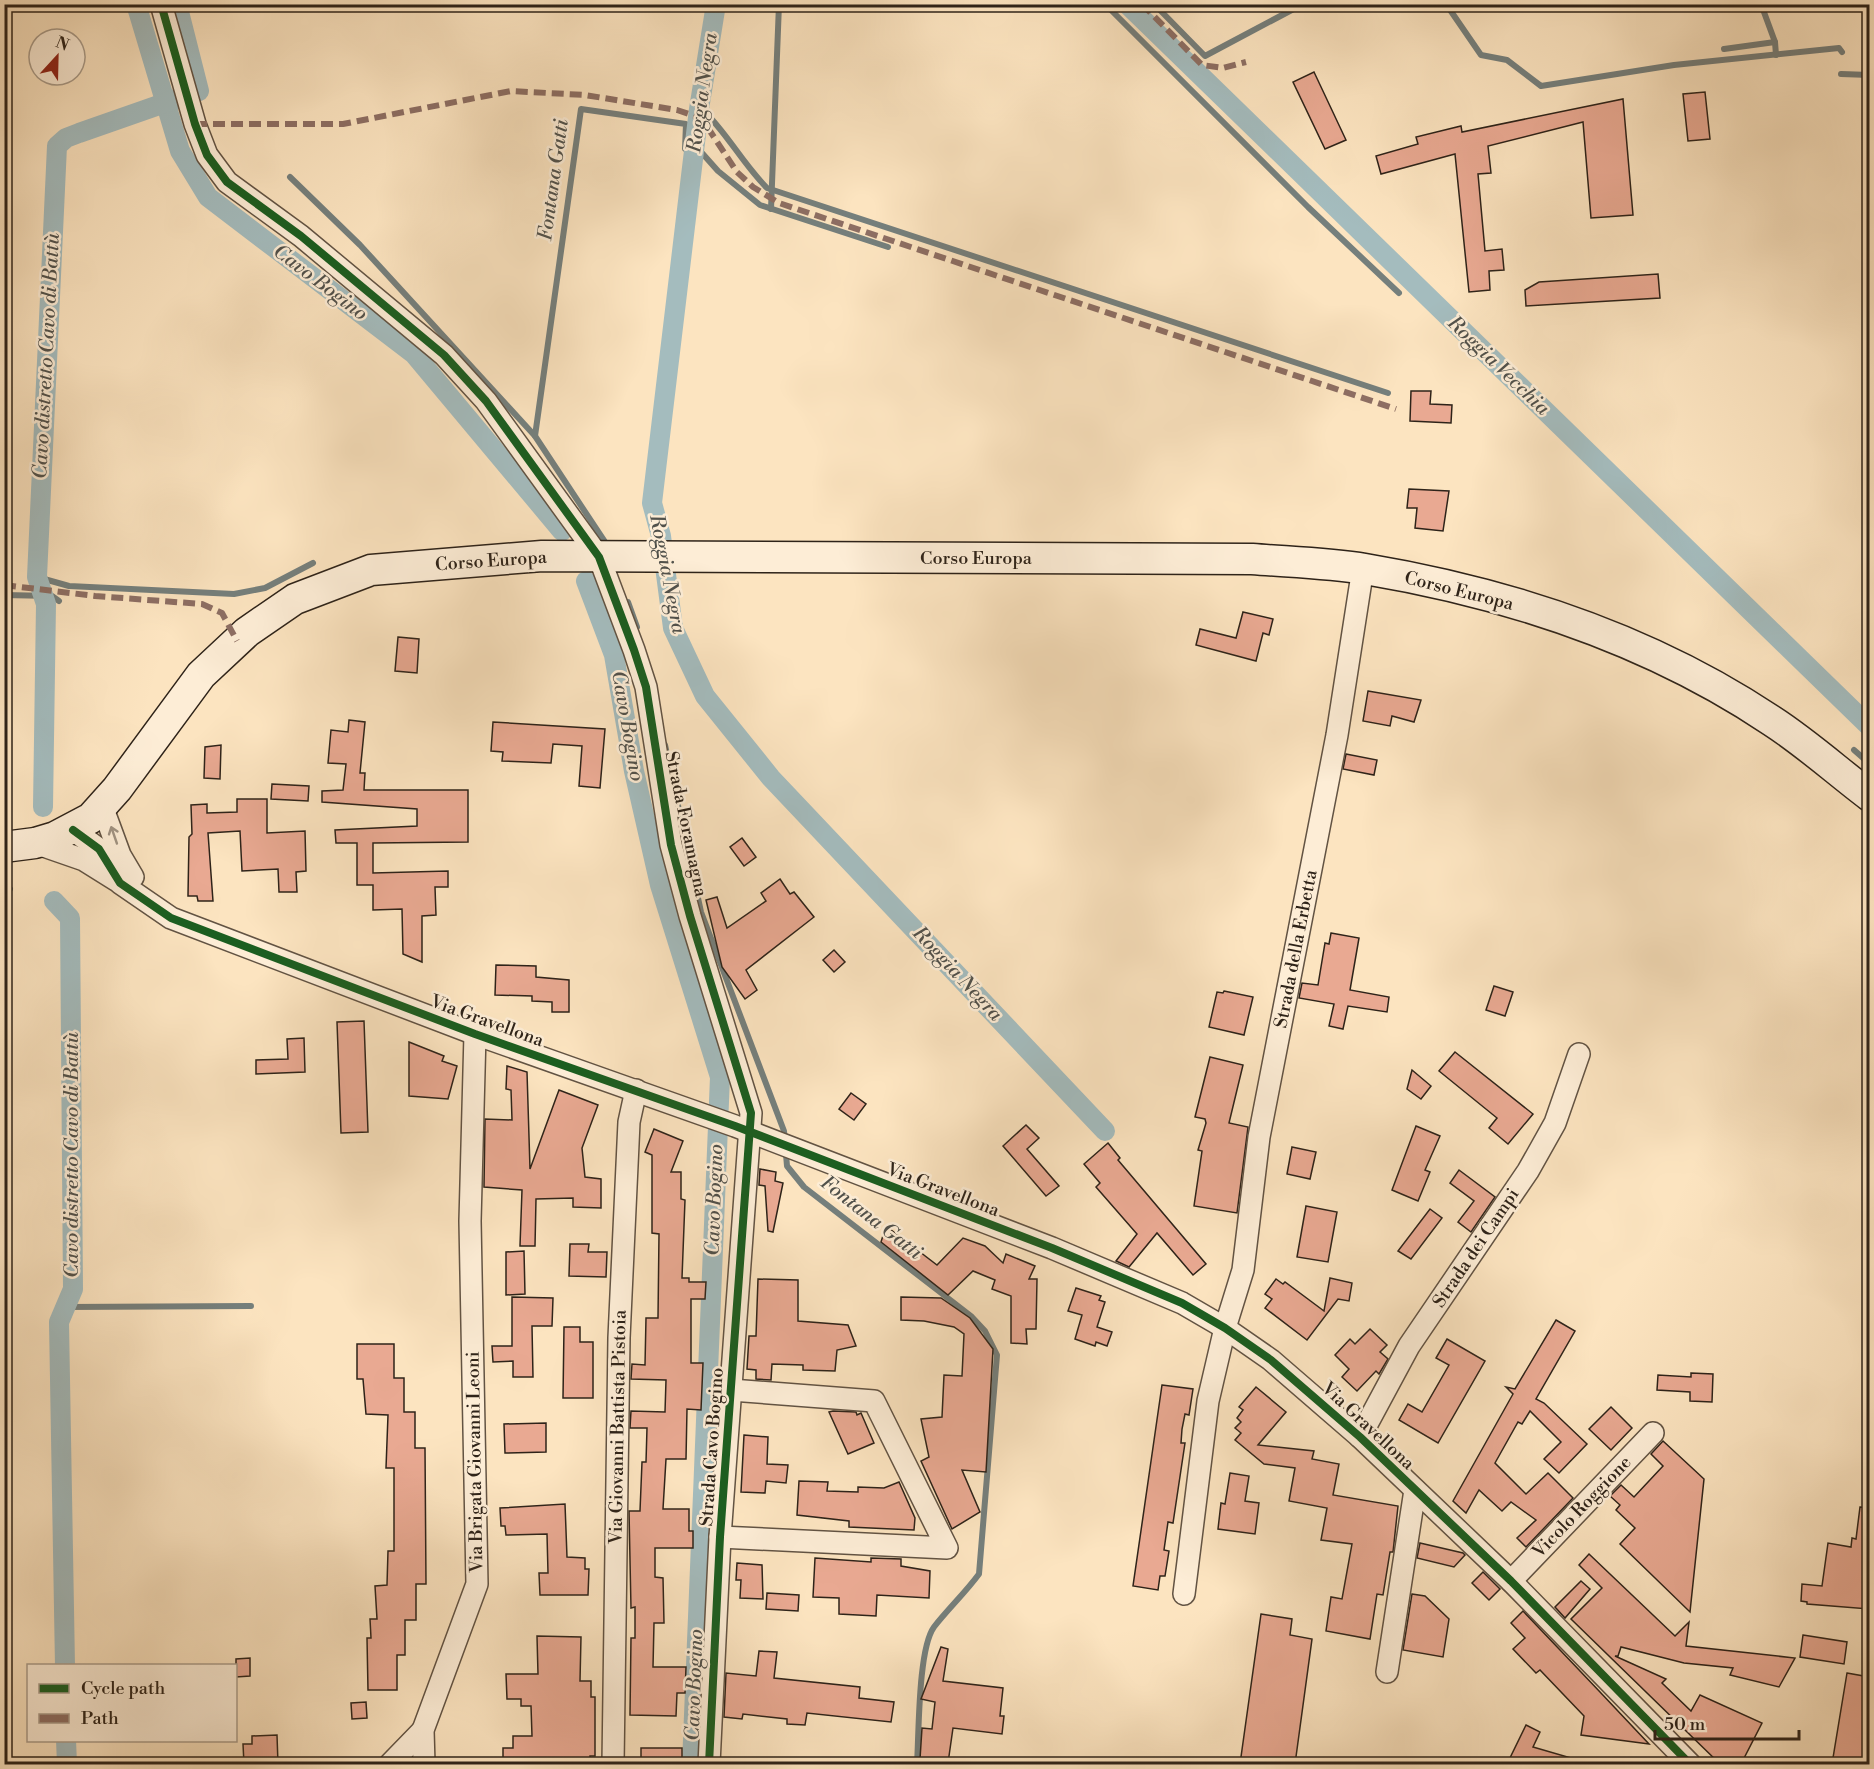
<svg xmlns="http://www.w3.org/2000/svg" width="1874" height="1769" font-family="'Libre Bodoni',serif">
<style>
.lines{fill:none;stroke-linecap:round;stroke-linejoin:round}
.stream{stroke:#757f7c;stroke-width:6}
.canal{stroke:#a4bcbe;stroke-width:20}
.building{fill:#e9a992;stroke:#2e2319;stroke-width:1.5}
.street-casing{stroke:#625343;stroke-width:24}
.secondary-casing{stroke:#2e2319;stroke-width:33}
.street{stroke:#fdedd6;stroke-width:21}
.secondary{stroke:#fdedd6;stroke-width:30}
.quiet{stroke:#8d6e63;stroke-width:6;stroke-dasharray:12 6;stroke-linecap:butt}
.cycleway-casing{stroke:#fdedd6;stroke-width:11}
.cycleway{stroke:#1b5e20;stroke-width:8}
.oneway{stroke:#a09281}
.labels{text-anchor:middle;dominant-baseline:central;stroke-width:5;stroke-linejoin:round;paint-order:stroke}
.street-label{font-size:18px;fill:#2e2319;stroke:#fdedd6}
.water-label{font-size:20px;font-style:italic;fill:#51514b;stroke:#fdedd6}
</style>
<rect width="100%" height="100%" fill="#fce4c0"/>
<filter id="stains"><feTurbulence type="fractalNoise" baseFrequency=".00333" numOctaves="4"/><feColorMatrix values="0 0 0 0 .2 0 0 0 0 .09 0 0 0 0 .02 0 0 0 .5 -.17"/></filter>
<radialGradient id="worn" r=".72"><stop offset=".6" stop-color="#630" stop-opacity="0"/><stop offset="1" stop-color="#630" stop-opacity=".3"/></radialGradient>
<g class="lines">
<g class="stream">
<path d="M1105 4 1308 207 1399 293"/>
<path d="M1154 4 1205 56 1303 4"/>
<path d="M1446 4 1481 55 1507 60 1541 86 1674 65 1839 48 1842 52"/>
<path d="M1761 4 1775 42 1776 55"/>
<path d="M1724 49 1775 42"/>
<path d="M1841 74 1870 75"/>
<path d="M700 107C726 131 742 163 767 188L1388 393"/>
<path d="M290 177 360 245 535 436 605 542"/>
<path d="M771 209 779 4"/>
<path d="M535 436 581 109 686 124 685 149 702 153 718 171 760 205 888 247"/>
<path d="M37 577 69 586 234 594 265 588 313 563"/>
<path d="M4 595 52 596 59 601"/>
<path d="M628 602 637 627"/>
<path d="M665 745 701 912 784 1131 787 1166 804 1187 971 1316 985 1331 997 1355 979 1574C965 1593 948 1609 934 1627 918 1649 919 1734 917 1764"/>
<path d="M1854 750 1870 764"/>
<path d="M4 887 10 889"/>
<path d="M66 1307 251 1306"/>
</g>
<g class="canal">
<path d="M136 4 180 151 208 197 414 354 562 531"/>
<path d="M716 4 699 109 652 503 661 536 673 628 705 696 771 778 1105 1131"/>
<path d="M1127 4 1870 727"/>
<path d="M586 581 614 655 634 771 660 885 720 1077 692 1764"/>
<path d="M43 807 46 604 37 577 57 146 66 138 79 133 199 91 177 4"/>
<path d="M54 901 70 918 73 1289 59 1322 65 1666"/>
<path d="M66 1740 67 1764"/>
</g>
</g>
<g class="building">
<path d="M1314 72 1346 140 1325 149 1293 82Z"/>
<path d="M1705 92 1710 139 1688 141 1683 94Z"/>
<path d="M1623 99 1633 215 1591 218 1583 122 1488 146 1491 173 1478 174 1485 251 1502 249 1504 270 1489 271 1490 290 1469 292 1455 154 1381 174 1376 156 1418 144 1416 137 1461 126 1462 132Z"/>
<path d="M1658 274 1660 298 1526 306 1525 290 1539 282Z"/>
<path d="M1411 391H1431L1430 404 1452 405 1451 423 1410 421Z"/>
<path d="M1409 489 1449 491 1443 531 1415 528 1417 508H1407Z"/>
<path d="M1243 612 1273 619 1269 635 1263 633 1256 661 1196 645 1200 629 1236 638Z"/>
<path d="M398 637 419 639 417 673 395 671Z"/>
<path d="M1368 691 1421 700 1414 722 1392 716 1390 726 1363 721Z"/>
<path d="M349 720 365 722 360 773H365L364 790H468V842L373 843V873L448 871V887H435L436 915 422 916V962L403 954 402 909 373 910V885H357V843H336L335 830 417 826V809L322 802V791L343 790 346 764 328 763 331 730 348 732Z"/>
<path d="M493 722 605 729 600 788 579 786 582 746 553 744 551 763 502 761 503 752 491 751Z"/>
<path d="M221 745 220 779 204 778 205 747Z"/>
<path d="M1346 754 1377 760 1374 775 1343 769Z"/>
<path d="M272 784 309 786 308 801 271 799Z"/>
<path d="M237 799H267V833L305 831 306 871 296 872 297 892H279L278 869 242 871 240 831 208 833 213 901H198L197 896H188L189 837 192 834 191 805 207 804V813L237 812Z"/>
<path d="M742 838 756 857 744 866 730 847Z"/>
<path d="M780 879 790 894 794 892 814 917 746 970 757 990 745 999 722 967 706 900 717 897 727 928 766 901 761 893Z"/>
<path d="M1331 933 1359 938 1350 990 1389 997 1387 1012 1348 1006 1343 1029 1329 1026 1334 1004 1299 998 1302 983 1318 985 1325 943 1329 944Z"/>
<path d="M834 950 845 962 834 972 823 960Z"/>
<path d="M496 965 536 966V977L569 980V1012H552V1002L532 1001V996L495 995Z"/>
<path d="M1494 986 1513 992 1505 1016 1486 1010Z"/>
<path d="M1224 991 1253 997 1244 1035 1209 1027 1217 992 1223 993Z"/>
<path d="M364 1021 368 1132 341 1133 337 1022Z"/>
<path d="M304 1038 305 1072 256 1074V1060L288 1059 287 1039Z"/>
<path d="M409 1042 444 1056 442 1061 457 1066 448 1099 409 1096Z"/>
<path d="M1455 1052 1533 1114 1508 1144 1489 1128 1497 1118 1439 1071Z"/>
<path d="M1210 1057 1243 1065 1229 1123 1248 1127 1237 1213 1194 1206 1202 1151 1198 1150 1206 1123 1205 1119 1195 1117Z"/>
<path d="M507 1066 527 1072 530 1169 559 1090 598 1105 582 1148 585 1177 601 1179V1208L573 1207V1198L536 1199 535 1246H520L522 1190 484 1187 485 1119 512 1120 511 1090 506 1089Z"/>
<path d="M1412 1070 1431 1086 1421 1099 1407 1089Z"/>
<path d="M851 1093 866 1104 854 1120 839 1109Z"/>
<path d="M1026 1125 1039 1138 1027 1149 1059 1186 1046 1196 1003 1146Z"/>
<path d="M1416 1126 1440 1136 1425 1170 1430 1172 1418 1201 1392 1190Z"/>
<path d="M654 1129 683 1141 671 1172H681V1199L685 1200 682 1278H689V1282H706L705 1299H691V1363H703L701 1410 687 1409 686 1459H666L663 1509H689V1531H693V1548H655V1577L663 1578 664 1623H654L653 1667H686L685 1693H677L676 1716 630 1715 631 1638H635V1607L631 1608 629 1511H640L642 1462H646L647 1428H630L631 1411 665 1412 666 1380 631 1379 632 1364 645 1365 646 1318H658L659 1234 652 1233V1155L645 1152Z"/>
<path d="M1108 1143 1120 1158 1118 1160 1206 1264 1193 1275 1157 1233 1129 1267 1116 1261 1137 1234 1096 1187 1100 1183 1084 1164Z"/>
<path d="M1292 1147 1316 1152 1310 1179 1287 1174Z"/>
<path d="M760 1169 776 1172 775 1181 783 1183 773 1232 768 1231 765 1186 759 1185Z"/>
<path d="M1459 1170 1495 1197 1471 1232 1458 1222 1474 1201 1450 1183Z"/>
<path d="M1306 1206 1337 1212 1328 1262 1297 1257Z"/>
<path d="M1430 1209 1442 1218 1411 1259 1398 1251Z"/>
<path d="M886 1226 937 1265 963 1238 985 1246 1003 1263 1006 1254 1035 1266 1029 1279H1037L1036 1329H1026L1027 1344 1011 1343V1296L992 1289 995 1280 973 1271 948 1295 881 1242Z"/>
<path d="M570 1244H589L588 1252H607L606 1277 569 1276Z"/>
<path d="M524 1251 525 1294 506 1295V1252Z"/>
<path d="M1330 1278 1352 1283 1349 1301 1338 1299 1307 1340 1265 1308 1272 1299 1265 1294 1276 1279 1283 1284 1285 1282 1324 1311Z"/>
<path d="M758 1279 798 1280V1321L848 1325 856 1346 837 1350 835 1371 803 1370V1365L772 1364 771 1380 756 1379V1370L747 1369 749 1336H756Z"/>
<path d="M1076 1288 1101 1296 1099 1300 1105 1302 1097 1327 1112 1332 1107 1346 1096 1342 1095 1346 1075 1339 1082 1315 1068 1311Z"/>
<path d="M512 1297 553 1298 552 1326H532L533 1377H513V1361L493 1362 492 1346H512Z"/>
<path d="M901 1297 941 1298 970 1318 993 1349 986 1472 962 1470 980 1512 952 1529 921 1461 929 1457 921 1419 942 1417 944 1375 962 1376 964 1334 954 1327 924 1321 901 1320Z"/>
<path d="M1556 1320 1575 1331 1536 1399 1544 1403 1587 1444 1559 1473 1544 1459 1561 1442 1530 1411 1522 1424 1518 1422 1495 1463 1526 1494 1548 1473 1573 1498 1526 1547 1517 1538 1536 1520 1511 1502 1502 1511 1479 1490 1466 1513 1453 1501 1513 1394 1506 1387 1515 1389Z"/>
<path d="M564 1327H580V1342H593V1398H563Z"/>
<path d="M1370 1329 1387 1345 1380 1352 1388 1359 1379 1374 1376 1371 1357 1391 1342 1377 1349 1369 1335 1355 1350 1339 1355 1344Z"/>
<path d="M1447 1339 1485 1361 1438 1443 1399 1420 1408 1404 1422 1412 1449 1365 1436 1358Z"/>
<path d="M357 1344H394V1378H404V1412H415V1448H425L426 1584H416V1620H405V1655H397V1690H368L367 1638H371L370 1619H377L375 1586 387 1585 388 1551H394V1468H386L388 1415 366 1414 363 1379H357Z"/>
<path d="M1691 1373 1713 1374 1712 1402 1690 1401V1392L1657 1390 1658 1375 1691 1377Z"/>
<path d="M1162 1385 1193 1389 1189 1415 1185 1414 1182 1429 1181 1443H1185L1173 1523 1168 1522 1164 1550 1169 1551 1165 1576H1160L1158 1590 1133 1586Z"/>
<path d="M1256 1387 1286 1412 1258 1445 1314 1451 1312 1459 1339 1464 1333 1495 1398 1506 1393 1552H1390L1383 1595 1377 1594 1370 1639 1326 1631 1331 1597 1342 1599 1352 1544 1321 1540 1327 1508 1289 1501 1295 1468 1264 1464 1235 1440 1241 1433 1235 1428 1241 1422 1237 1418 1243 1410 1239 1407Z"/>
<path d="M1611 1407 1632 1428 1611 1450 1589 1429Z"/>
<path d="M833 1411 856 1412 857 1415 861 1413 874 1443 848 1454 829 1412Z"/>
<path d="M546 1423V1452L505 1453 504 1424Z"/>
<path d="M744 1435 768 1437 767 1464 788 1465 786 1483 766 1481 765 1493 741 1492Z"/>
<path d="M1663 1441 1704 1479 1690 1612 1620 1544 1635 1528 1616 1510 1620 1505 1610 1496 1621 1485 1634 1497 1663 1466 1651 1454Z"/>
<path d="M1230 1473 1249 1476 1245 1501 1259 1503 1255 1534 1218 1529 1221 1503 1225 1504Z"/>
<path d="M799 1481 828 1482 827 1491 858 1492V1487L884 1488 899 1482 915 1518 914 1530 849 1527V1521L797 1515Z"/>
<path d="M565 1504 567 1557 585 1558V1569H589L588 1595H540L539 1573H548L547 1534 506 1535 505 1526H501L500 1508Z"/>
<path d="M1860 1507 1869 1508V1546L1864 1590 1869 1591V1609L1807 1604V1602L1801 1601 1802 1584 1822 1586 1828 1543 1851 1547 1852 1538 1856 1539Z"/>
<path d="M1420 1543 1463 1553 1465 1555 1454 1567 1417 1558Z"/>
<path d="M1589 1554 1675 1636 1689 1622 1686 1646 1795 1658 1779 1687 1730 1675 1733 1668 1684 1663 1621 1647 1618 1656H1615L1666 1679 1662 1683 1691 1711 1700 1695 1762 1723 1741 1764H1720L1571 1619 1602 1588 1579 1565Z"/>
<path d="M815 1558 871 1562V1558L901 1559V1566L930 1571 929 1598 877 1595 876 1616 839 1614V1598L813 1597Z"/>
<path d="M737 1563 762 1565 763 1599 740 1598 741 1580H736Z"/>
<path d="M1483 1572 1500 1589 1489 1600 1472 1583Z"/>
<path d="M1581 1581 1590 1589 1565 1618 1555 1607Z"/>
<path d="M767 1593 799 1595 798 1611 766 1609Z"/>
<path d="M1412 1594 1425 1596 1449 1619 1443 1657 1403 1650Z"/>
<path d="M1523 1611 1600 1692 1649 1744 1581 1735 1584 1716 1540 1670 1536 1673 1513 1649 1525 1638 1511 1623Z"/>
<path d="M1261 1614 1292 1619 1290 1635 1312 1639 1295 1764H1240Z"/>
<path d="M1803 1635 1847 1642 1844 1664 1800 1657Z"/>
<path d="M537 1636 581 1637 580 1681H591V1697H595V1756H590V1764H563V1758H531V1764H503V1748H513V1736H532L531 1706H521V1699H507L506 1674H538Z"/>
<path d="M941 1647 948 1649 943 1681 1003 1688 1000 1716H1004L1002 1734 953 1728 948 1763 920 1759 922 1728 932 1729 935 1702 921 1699Z"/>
<path d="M759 1651 777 1652 774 1678 860 1687 859 1698 894 1702 891 1722 807 1713 805 1725 787 1724V1719L743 1714 742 1719 724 1717 726 1673 756 1676Z"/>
<path d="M250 1658V1676L236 1677V1659Z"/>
<path d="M1847 1673 1869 1677V1764H1832Z"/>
<path d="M366 1702 367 1718 352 1719 351 1703Z"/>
<path d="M1526 1725 1540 1732 1533 1747 1578 1760V1764H1507Z"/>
<path d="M277 1735 278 1764H244L243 1744H252V1736Z"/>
<rect x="641" y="1748" width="41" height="16"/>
</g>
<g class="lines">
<defs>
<g id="street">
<path d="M161 4 195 124 207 155 227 182 301 236 444 355 486 401 599 557 634 650 646 687 671 845 690 916 751 1113 720 1537 709 1764"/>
<path d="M102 806 120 855 133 877"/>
<path d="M73 830 99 849 120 883 171 918 475 1034 735 1126 1052 1248 1182 1303 1225 1328 1271 1360 1360 1437 1511 1581 1690 1764"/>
<path d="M35 843 84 860 116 880"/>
<path d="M1360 1437 1409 1346 1528 1171 1555 1123 1579 1054"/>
<path d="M720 1537 947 1548 874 1401 731 1390"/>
<path d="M1511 1581 1653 1433"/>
<path d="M1184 1594 1208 1401 1225 1328 1243 1270 1259 1137 1337 735 1363 568"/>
<path d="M1387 1672 1415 1490"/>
<path d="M390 1764 423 1730"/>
<path d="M424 1764 423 1730 477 1584 470 1221 475 1034"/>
<path d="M613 1764 619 1338 629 1122 636 1090"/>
</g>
<path id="secondary" d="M4 847 35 843 55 837 91 818 117 789 201 675 247 632 295 599 371 570 542 556 1252 559C1289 562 1328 563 1365 569 1508 593 1651 640 1772 721 1806 743 1837 771 1870 796"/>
</defs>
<use href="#street" class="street-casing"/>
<use href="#secondary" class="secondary-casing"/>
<use href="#street" class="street"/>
<use href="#secondary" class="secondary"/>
<g class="quiet">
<path d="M1142 4 1202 65 1223 68 1246 62"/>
<path d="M195 124H343L511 91 585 95 677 110 695 116 708 128 737 172 753 187 779 203 1396 409"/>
<path d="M4 585 95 596 202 604 222 613 237 641"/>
</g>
<defs>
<g id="cycleway">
<path d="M161 4 195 124 207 155 227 182 301 236 444 355 486 401 599 557 634 650 646 687 671 845 690 916 751 1113 720 1537 709 1764"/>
<path d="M73 830 99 849 120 883 171 918 475 1034 735 1126 1052 1248 1182 1303 1225 1328 1271 1360 1360 1437 1511 1581 1690 1764"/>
</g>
</defs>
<use href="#cycleway" class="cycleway-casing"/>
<use href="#cycleway" class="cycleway"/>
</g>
<defs><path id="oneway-shaft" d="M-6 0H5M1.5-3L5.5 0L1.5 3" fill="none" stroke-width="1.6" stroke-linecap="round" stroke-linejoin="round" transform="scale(1.5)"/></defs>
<use class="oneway" href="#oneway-shaft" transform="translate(114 835) rotate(-109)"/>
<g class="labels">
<g class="street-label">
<text x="976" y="558">Corso Europa</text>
<text transform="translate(491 561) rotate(-4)">Corso Europa</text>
<text transform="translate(1459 591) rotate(14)">Corso Europa</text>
<text transform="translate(686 824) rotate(78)">Strada Foramagna</text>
<text transform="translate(1296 949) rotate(-79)">Strada della Erbetta</text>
<text transform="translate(487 1021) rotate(20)">Via Gravellona</text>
<text transform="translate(943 1190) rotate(21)">Via Gravellona</text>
<text transform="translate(1476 1248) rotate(-56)">Strada dei Campi</text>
<text transform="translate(1368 1426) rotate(43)">Via Gravellona</text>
<text transform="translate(618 1427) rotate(-89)">Via Giovanni Battista Pistoia</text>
<text transform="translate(712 1447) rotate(-86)">Strada Cavo Bogino</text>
<text transform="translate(475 1462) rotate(-91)">Via Brigata Giovanni Leoni</text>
<text transform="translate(1582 1507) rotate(-46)">Vicolo Roggione</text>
</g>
<g class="water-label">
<text transform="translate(703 93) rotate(-82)">Roggia Negra</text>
<text transform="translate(554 180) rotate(-82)">Fontana Gatti</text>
<text transform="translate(320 283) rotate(37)">Cavo Bogino</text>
<text transform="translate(47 356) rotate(-87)">Cavo distretto Cavo di Battù</text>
<text transform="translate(1498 366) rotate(44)">Roggia Vecchia</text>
<text transform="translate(667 574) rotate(79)">Roggia Negra</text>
<text transform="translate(627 726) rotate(80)">Cavo Bogino</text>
<text transform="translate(957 974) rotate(47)">Roggia Negra</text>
<text transform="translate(72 1155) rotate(-90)">Cavo distretto Cavo di Battù</text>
<text transform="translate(715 1200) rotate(-88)">Cavo Bogino</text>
<text transform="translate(871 1218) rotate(38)">Fontana Gatti</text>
<text transform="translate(695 1685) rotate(-88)">Cavo Bogino</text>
</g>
</g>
<rect width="1874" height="1769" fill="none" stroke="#fce4c0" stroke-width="24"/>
<rect x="6" y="6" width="1862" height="1757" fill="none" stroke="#2e2319" stroke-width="3"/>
<rect x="12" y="12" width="1850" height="1745" fill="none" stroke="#2e2319" stroke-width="1.5"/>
<rect x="27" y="1664" width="210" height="78" fill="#fdedd6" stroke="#aa9c8a" stroke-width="1.5"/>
<rect x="39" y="1684" width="30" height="9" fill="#1b5e20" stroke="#aa9c8a" stroke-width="1.5"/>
<text x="81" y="1694" font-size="18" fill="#2e2319">Cycle path</text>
<rect x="39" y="1714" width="30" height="9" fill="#8d6e63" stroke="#aa9c8a" stroke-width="1.5"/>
<text x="81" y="1724" font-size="18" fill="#2e2319">Path</text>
<g transform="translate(57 57) rotate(22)"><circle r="28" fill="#fdedd6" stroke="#aa9c8a" stroke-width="1.5"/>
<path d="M0-4.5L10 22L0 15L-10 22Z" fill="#8f2418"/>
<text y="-9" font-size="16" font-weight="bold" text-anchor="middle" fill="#2e2319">N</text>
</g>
<path d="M1655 1730v9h144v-9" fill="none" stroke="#2e2319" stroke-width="3"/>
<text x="1664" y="1730" font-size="18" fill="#2e2319" stroke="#fdedd6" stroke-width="4.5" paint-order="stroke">50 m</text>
<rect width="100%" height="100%" filter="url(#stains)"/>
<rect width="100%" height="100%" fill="url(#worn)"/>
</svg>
